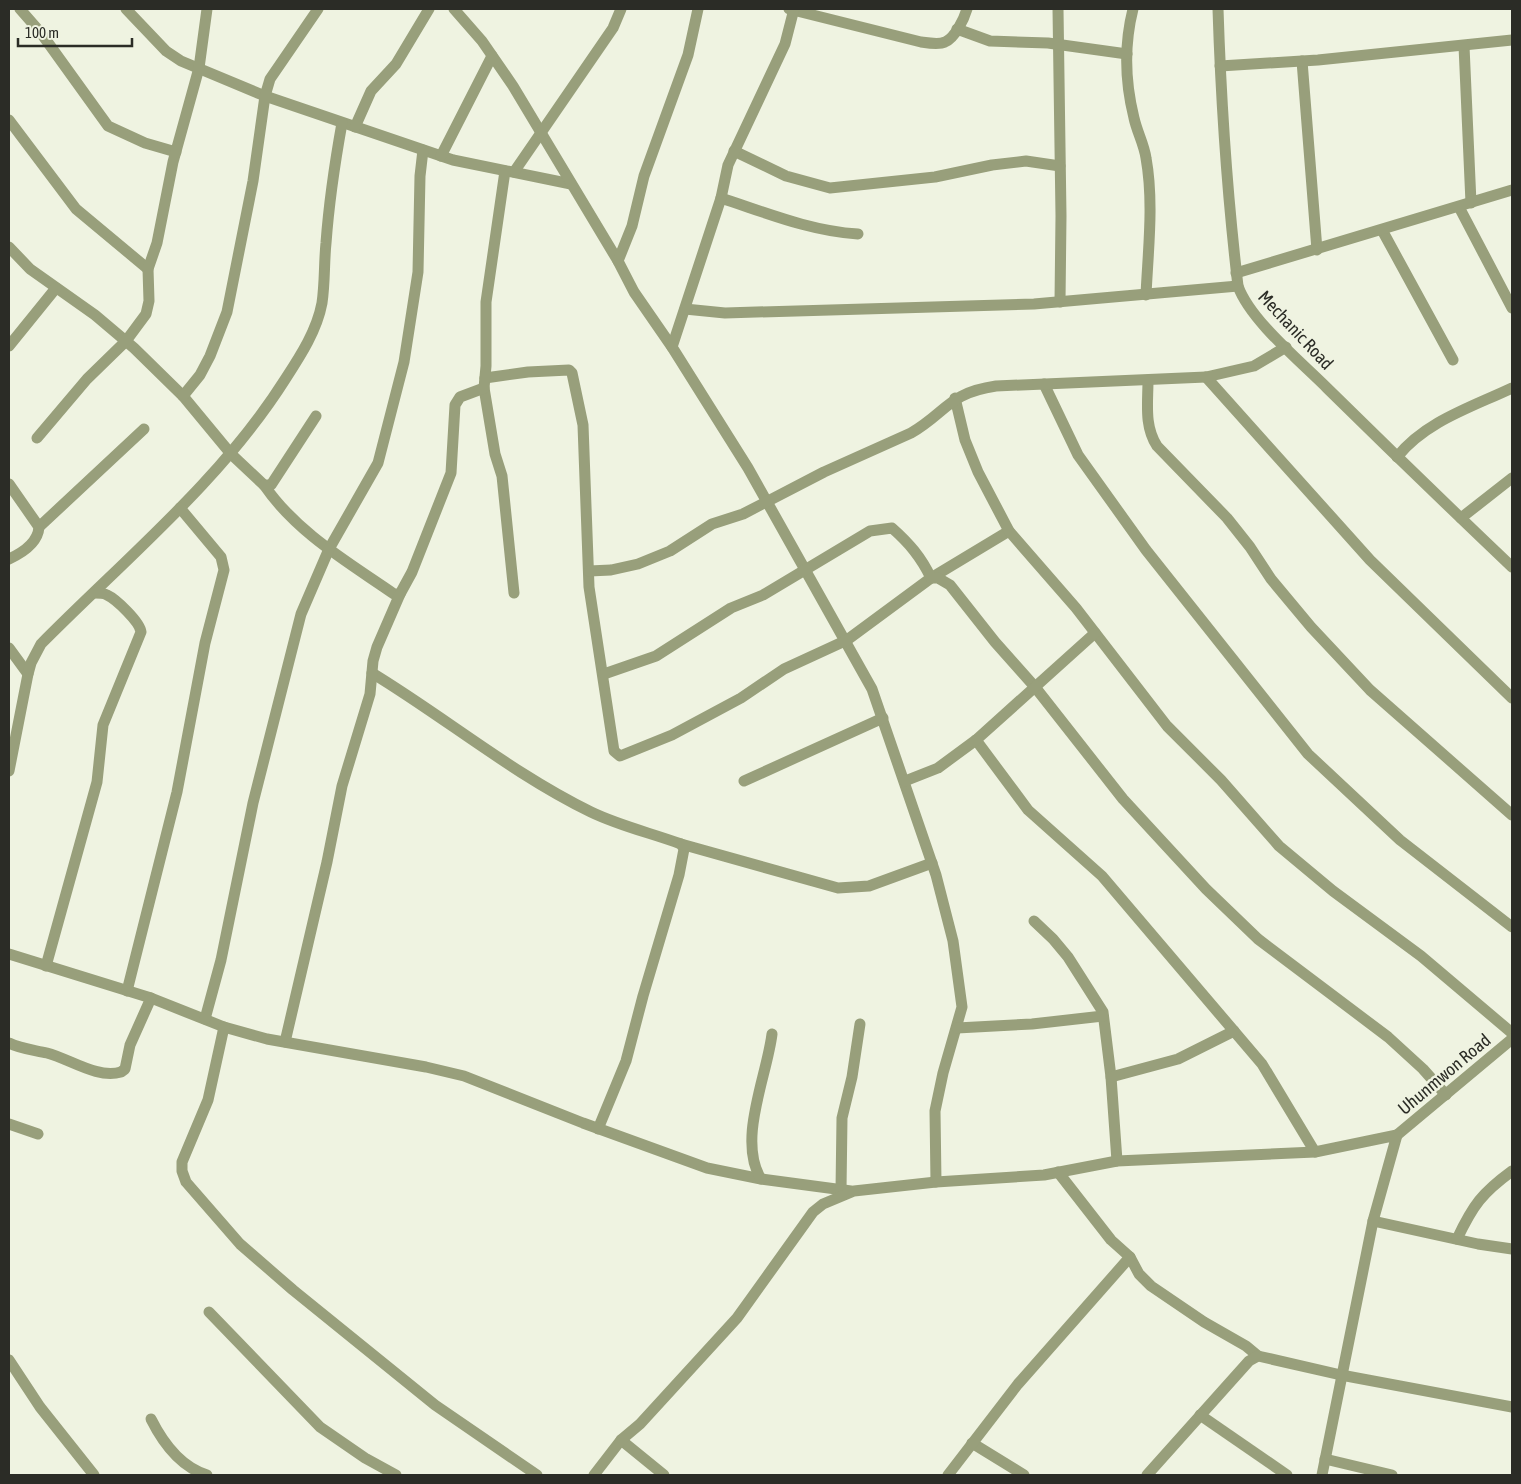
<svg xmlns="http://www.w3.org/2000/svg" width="1521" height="1484" font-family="'Asap Condensed',sans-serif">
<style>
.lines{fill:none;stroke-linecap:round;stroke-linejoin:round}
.minor{stroke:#989f7b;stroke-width:11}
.labels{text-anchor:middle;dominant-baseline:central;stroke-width:5;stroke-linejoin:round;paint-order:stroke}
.street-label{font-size:18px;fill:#2b2c26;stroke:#eff3e1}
</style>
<rect width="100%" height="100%" fill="#eff3e1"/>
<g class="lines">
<g class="minor">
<path d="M20 9 41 33 108 126 145 143 176 152"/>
<path d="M126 9 166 51 181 61 265 96 453 160 571 184"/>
<path d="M454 9 482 41 513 86 618 261 634 292 672 347 748 468 872 689 936 875 953 941 962 1007 943 1073 935 1111 936 1182"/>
<path d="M789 9 921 42C928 43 939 45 945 42 955 38 964 19 967 9"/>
<path d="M1058 9 1061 216 1060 302"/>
<path d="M1133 9C1124 45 1125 82 1134 118 1137 132 1144 144 1146 158 1154 202 1148 251 1146 295"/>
<path d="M1218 9C1221 102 1227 193 1238 286 1250 320 1300 361 1327 388 1388 448 1450 508 1512 567"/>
<path d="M957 29 990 41 1048 43 1127 54"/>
<path d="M1464 46 1471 203"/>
<path d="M1302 61 1317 250"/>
<path d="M1220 66 1318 60 1512 40"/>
<path d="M9 120 76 209 148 269"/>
<path d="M355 127 371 91 396 64 429 9"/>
<path d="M734 151 786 176 830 188 935 177 992 165 1026 161 1060 166"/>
<path d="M441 156 492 56"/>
<path d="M514 172 613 28 621 9"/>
<path d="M721 198C767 213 810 231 858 234"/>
<path d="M1459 207 1512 308"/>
<path d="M1382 230 1453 360"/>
<path d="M9 247 30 269 95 315 134 348 183 396 231 454 264 485H271L316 416"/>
<path d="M618 261 632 226 644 176 688 55 698 9"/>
<path d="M1236 273 1512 190"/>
<path d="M685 309 725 313 1034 304 1238 286"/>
<path d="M9 346 56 288"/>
<path d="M672 347 721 198 728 165 785 44 794 9"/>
<path d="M1206 377 1370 560 1512 698"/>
<path d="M485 378 528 372 569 370 572 373 583 425 589 587 614 751 620 756 672 735 741 698 784 669 847 640 931 578 1009 531"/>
<path d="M1148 380C1148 403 1144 426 1157 446L1227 518 1250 547 1271 579 1311 627 1370 690 1512 815"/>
<path d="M1044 384 1078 455 1146 550 1308 754 1400 840 1512 927"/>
<path d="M484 388 495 454 502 476 514 593"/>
<path d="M183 396 200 375 210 356 227 312 253 181 265 96 270 79 318 9"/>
<path d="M955 398 965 440 978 472 1009 531 1076 608 1167 726 1221 780 1279 846 1333 891 1421 956 1512 1033"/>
<path d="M37 438 87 379 126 341 146 314 149 301 148 269 157 243 173 162 199 68 207 9"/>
<path d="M1397 457C1426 421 1472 407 1512 388"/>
<path d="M9 484 39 527C38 543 22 553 9 559"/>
<path d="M264 485C297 533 348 562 394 594H400L412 572 451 473 455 405 460 397 484 388 486 366V302L505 171"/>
<path d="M1461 518 1512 478"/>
<path d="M39 527 144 429"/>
<path d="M589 571 611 570 638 564 670 551 712 524 743 514 824 472 911 433C947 412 948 393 996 386L1206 377 1254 366 1286 347"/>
<path d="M9 648 28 674"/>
<path d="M372 673C446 718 513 774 591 812 620 826 651 833 681 844L684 849 679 875 643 996 626 1061 598 1129"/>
<path d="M604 674 656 656 731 608 763 595 870 531 892 528C909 543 921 557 931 578H938L950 585 995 642 1035 687 1123 799 1206 889 1258 939 1388 1037 1423 1069 1446 1095"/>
<path d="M976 740 1028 810 1102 876 1262 1064 1315 1152"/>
<path d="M9 771 28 674 31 663 41 644C126 558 221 481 286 378 301 355 317 330 322 303 325 283 324 262 326 243 329 202 335 162 342 123"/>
<path d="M744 781 883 718"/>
<path d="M905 781 938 768 976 740 1095 633"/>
<path d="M681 844 838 888 869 886 932 863"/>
<path d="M1034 921 1053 939 1068 957 1103 1012 1111 1077 1117 1161"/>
<path d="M9 954 151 998 224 1027 267 1039 426 1067 464 1076 583 1123 707 1168 761 1179 851 1191"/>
<path d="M46 966 97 782 103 725 141 632C140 622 116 599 107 595 104 593 99 593 95 593"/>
<path d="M127 991 177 792 205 643 224 570 221 557 180 508"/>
<path d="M205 1019 221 960 253 803 301 614 329 549 378 463 404 362 418 272 420 176 423 150"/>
<path d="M224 1027 208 1100 182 1162V1171L186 1182 240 1244 293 1290 435 1405 537 1475"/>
<path d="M957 1028 1032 1024 1103 1016"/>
<path d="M285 1042 327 862 342 786 370 694 373 661 377 647 400 594"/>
<path d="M9 1043C21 1049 34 1050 47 1053 70 1059 97 1079 121 1072L125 1069 130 1045 151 998"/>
<path d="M1111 1077 1178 1059 1234 1031"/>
<path d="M9 1124 38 1134"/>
<path d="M1397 1135 1512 1039"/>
<path d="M1058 1172 1111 1240 1130 1257 1139 1274 1151 1286 1204 1322 1246 1346 1258 1356"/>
<path d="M761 1179C737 1140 767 1076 772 1034"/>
<path d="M841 1190 842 1118 852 1077 860 1024"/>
<path d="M1373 1221 1478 1244 1512 1249"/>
<path d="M1457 1239C1473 1205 1482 1193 1512 1171"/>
<path d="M209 1312 320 1427 365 1458 396 1475"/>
<path d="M9 1360 40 1407 94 1475"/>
<path d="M1200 1415 1287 1475"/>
<path d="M151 1419C163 1443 181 1467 207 1475"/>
<path d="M621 1440 664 1475"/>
<path d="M972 1443 1024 1475"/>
<path d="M1325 1459 1392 1475"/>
<path d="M594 1475 621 1440 640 1424 737 1318 813 1212 823 1204 854 1191 936 1182 1044 1175 1117 1161 1315 1152 1397 1135 1373 1221 1322 1475"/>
<path d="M948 1475 1018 1384 1130 1257"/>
<path d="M1147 1475 1249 1361 1258 1356 1341 1375 1512 1407"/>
</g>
</g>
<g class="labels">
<g class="street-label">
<text transform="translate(1296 330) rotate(47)">Mechanic Road</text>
<text transform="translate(1444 1074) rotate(-40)">Uhunmwon Road</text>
</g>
</g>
<rect width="1521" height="1484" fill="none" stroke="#2b2c26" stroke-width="20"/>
<path d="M18 38v8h114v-8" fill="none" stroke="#2b2c26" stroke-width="2.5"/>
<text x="25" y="38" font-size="15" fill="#2b2c26" stroke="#eff3e1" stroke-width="4" paint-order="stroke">100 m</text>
</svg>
